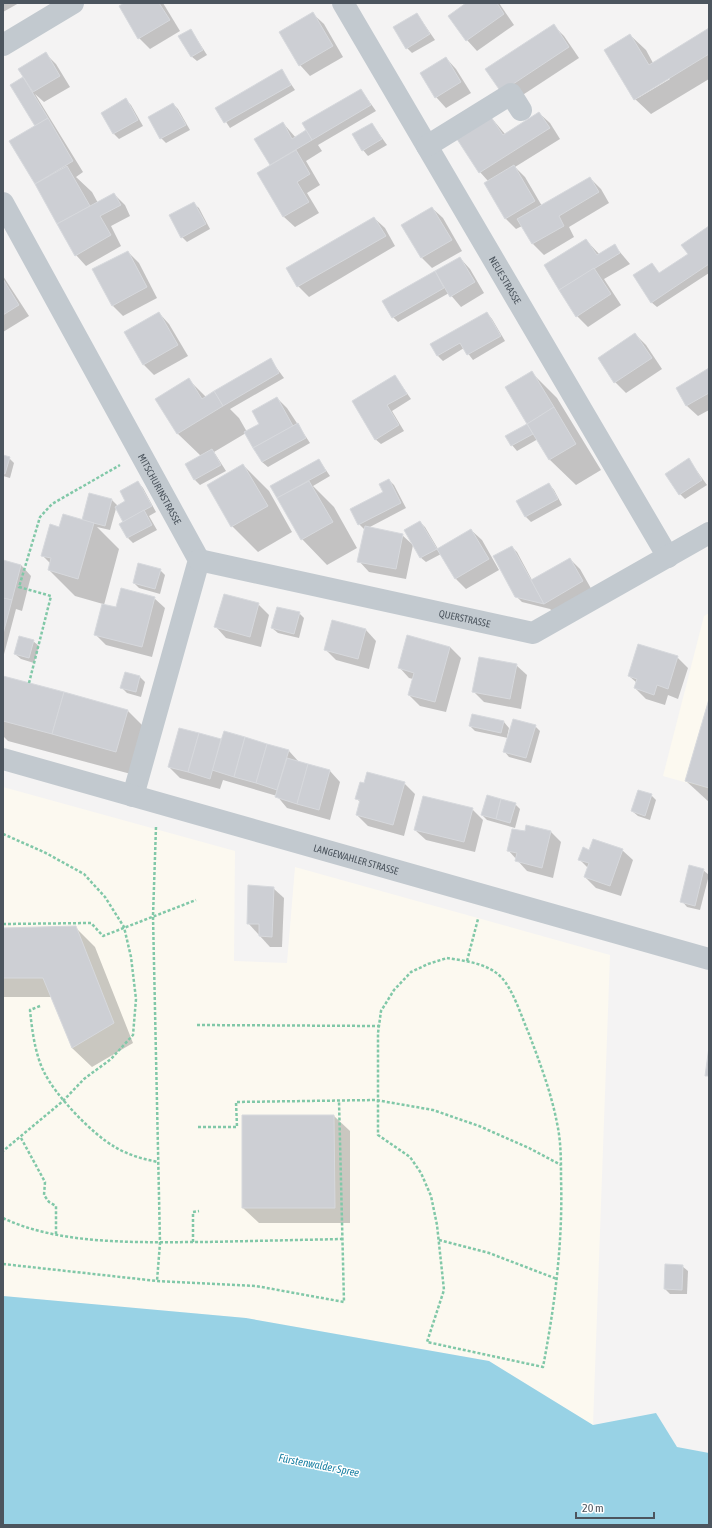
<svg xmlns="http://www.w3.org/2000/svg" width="712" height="1528" font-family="'Asap Condensed',sans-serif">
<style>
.commercial{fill:#fcf9f0}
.water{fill:#98d2e5}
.shadow{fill:#0003;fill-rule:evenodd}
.building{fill:#cdcfd4;stroke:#d7d9dd}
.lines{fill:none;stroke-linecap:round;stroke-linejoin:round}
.path{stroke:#81c8a8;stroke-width:2.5;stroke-dasharray:3 2;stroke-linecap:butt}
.minor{stroke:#c2c9cf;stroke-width:22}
.labels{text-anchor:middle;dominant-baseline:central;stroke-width:3;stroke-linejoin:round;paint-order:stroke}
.street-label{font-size:10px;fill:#4c555e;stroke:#fff}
.water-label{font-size:11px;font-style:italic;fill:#1a80a3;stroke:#fff}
</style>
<rect width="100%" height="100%" fill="#f4f3f3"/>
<g class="commercial">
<path d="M709 613V789L663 776 704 616Z"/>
<path d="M3 787 235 851 234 961 287 963 295 867 610 955 593 1425 489 1361 246 1318 3 1296Z"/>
</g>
<path class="water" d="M3 1296 246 1318 489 1361 593 1425 656 1413 677 1447 709 1453V1525H3Z"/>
<g class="shadow">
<path d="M3 3H19L3 12Z"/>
<path d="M126 3H163L180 31 150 49 139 38Z"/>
<path d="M468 3H499L514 25 477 51 467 40Z"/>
<path d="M313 14 324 24 343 57 310 76 300 65Z"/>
<path d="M417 14 435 40 412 53 407 48Z"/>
<path d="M553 25 564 36 579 58 512 102 501 91Z"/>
<path d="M709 29V79L651 114 635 99 630 35 646 50 653 63ZM669 77 670 79 638 98V96Z"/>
<path d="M191 30 207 55 197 61 191 56Z"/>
<path d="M45 53 56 64 70 87 44 102 35 94 83 172 76 177 92 192 98 203 114 194 125 205 130 216 111 226 121 246 86 266 76 255 36 183V126L23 78 26 81Z"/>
<path d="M446 58 456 69 471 93 446 108 436 97Z"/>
<path d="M282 71 295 90 230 128 217 108Z"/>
<path d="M361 90 376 111 318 145 322 151 306 161 320 185 307 193 319 213 295 227 284 217 258 173 271 166 256 139 283 123 296 138Z"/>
<path d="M126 100 131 105 143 126 119 139 114 134 102 113Z"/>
<path d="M173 104 178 109 190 130 166 143 161 138Z"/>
<path d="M539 113 550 123 560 139 515 167 525 177 542 206 590 178 601 189 609 203 569 227 574 237 544 255 533 244 522 226 516 229 506 219 485 183 488 181 480 172 489 115 505 134Z"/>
<path d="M372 124 387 145 368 156 363 150Z"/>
<path d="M193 203 199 208 210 229 187 242 182 237Z"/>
<path d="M432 208 443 218 462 251 432 268 422 258Z"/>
<path d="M374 218 385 228 395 246 309 297 298 286Z"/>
<path d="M709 228V273L657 307 651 302 652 264 660 274 689 255Z"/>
<path d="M586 240 600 255 614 245 630 264 604 279 621 305 588 327 577 316Z"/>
<path d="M128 252 139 263 157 298 123 316 113 306Z"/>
<path d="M460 258 470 269 484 293 461 307 449 293 398 322 393 317 435 272Z"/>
<path d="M3 276 29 316 3 332Z"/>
<path d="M159 313 169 324 188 356 154 375 144 365Z"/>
<path d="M487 313 492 319 505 341 473 360 464 348 443 361 438 356 432 345Z"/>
<path d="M635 334 646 345 662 369 626 393 615 382Z"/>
<path d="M270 359 284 378 230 409 239 418 247 432 261 424 277 398 287 408 310 443 268 467 262 462 246 433 214 452 226 471 200 485 195 480 187 464 201 456 177 433 189 380 206 397Z"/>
<path d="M709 369V410L698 416 687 406 677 388Z"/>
<path d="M531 372 557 398 601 470 576 485 550 460 538 439 517 451 512 445 527 425 530 428Z"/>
<path d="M395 376 411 399 392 411 404 431 381 444 375 439Z"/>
<path d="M3 456 9 458 14 463 10 478 3 476Z"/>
<path d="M319 460 330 476 313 486 334 507 357 548 327 565 302 539 278 497Z"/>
<path d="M689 460 707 485 685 499 680 494Z"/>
<path d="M243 465 269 491 292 532 258 552 232 526Z"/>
<path d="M389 480 394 485 406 508 368 528 402 535 413 545 406 579 369 572 359 561 365 530 359 524 385 492Z"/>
<path d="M138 482 143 488 156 512 149 516 157 530 133 543 128 538 121 524 125 522 127 502Z"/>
<path d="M549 484 554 490 562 505 531 522 526 517 518 502Z"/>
<path d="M112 500 117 505 110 530 97 527 119 549 104 605 116 609 154 598 165 608 152 657 106 645 95 634 103 604 75 596 49 570 51 564 42 555 60 528 83 521Z"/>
<path d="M420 522 425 527 438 549 471 530 482 540 499 570 466 589 456 579 441 554 426 562 420 557Z"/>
<path d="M512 547 517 552 532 580 570 559 580 569 593 592 556 614 550 609 522 602 516 596Z"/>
<path d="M3 561 21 565 31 576 22 611 16 609 3 658Z"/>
<path d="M160 570 165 575 160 594 139 588 134 583Z"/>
<path d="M258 604 269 615 261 647 226 638 216 627Z"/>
<path d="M299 613 304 618 299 638 278 633 272 628Z"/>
<path d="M366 630 376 641 369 669 336 660 325 649Z"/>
<path d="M33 641 39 646 34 663 21 659 15 654Z"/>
<path d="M450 647 461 658 446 712 420 706 409 695 413 679 409 678 399 667Z"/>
<path d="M677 657 688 668 678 699 668 695 665 705 646 699 635 688 637 683 629 676Z"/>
<path d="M516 665 527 675 521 709 484 702 474 692Z"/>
<path d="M3 677 127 710 153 736 142 777 8 741 3 736Z"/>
<path d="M140 677 145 682 141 697 127 693 122 688Z"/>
<path d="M709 703V802L686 781Z"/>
<path d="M504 722 509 728 507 737H508L535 726 540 731 531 763 509 757 504 751 508 738 475 731 470 726Z"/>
<path d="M180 729 221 740 224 732 289 751 299 762 330 771 340 782 330 820 287 808 277 796 223 780 220 789 180 778 169 767Z"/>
<path d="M404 783 415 794 404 836 368 826 357 815 360 802 356 798Z"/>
<path d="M651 795 656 800 650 820 638 816 632 811Z"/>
<path d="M515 804 520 809 515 828 487 820 482 815Z"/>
<path d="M472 809 483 820 475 852 426 840 415 830Z"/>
<path d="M551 832 561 842 553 878 527 871 508 850 526 833Z"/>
<path d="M622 850 633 860 621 896 596 888 585 877 588 868 580 860Z"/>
<path d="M703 870 709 875 700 910 687 907 682 901Z"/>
<path d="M273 888 284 898 282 947H270L248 923Z"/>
<path d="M75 927 95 947 133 1043 92 1067 72 1048 52 997H3V929Z"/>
<path d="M334 1116 350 1131V1223H259L243 1208Z"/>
<path d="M682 1266 688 1271 687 1294H670L665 1289Z"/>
</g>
<g class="building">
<path d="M124 3H159L170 20 138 39 119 6Z"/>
<path d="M466 3H497L504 14 466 41 448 16Z"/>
<path d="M313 12 333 46 299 66 279 32Z"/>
<path d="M417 13 430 34 406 49 393 27Z"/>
<path d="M554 24 569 47 501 92 485 69Z"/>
<path d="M709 28V54L634 100 604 50 630 34 649 65Z"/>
<path d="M191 29 203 50 191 57 178 36Z"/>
<path d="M46 52 60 76 33 92 18 69Z"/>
<path d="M446 57 461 82 435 98 420 73Z"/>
<path d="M282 69 291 85 224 123 215 108Z"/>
<path d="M23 77 48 118 35 126 10 85Z"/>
<path d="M361 89 371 105 312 140 302 123Z"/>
<path d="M126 98 138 120 113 134 101 113Z"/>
<path d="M173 103 186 125 160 139 148 117Z"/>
<path d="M539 112 550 128 479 173 455 136 489 114 503 135Z"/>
<path d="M48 118 73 161 35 184 9 141Z"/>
<path d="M283 122 292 139 306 130 312 140 270 165 254 139Z"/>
<path d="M372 123 382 139 362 151 352 134Z"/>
<path d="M296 150 310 174 297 182 309 202 283 217 257 173Z"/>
<path d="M514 165 535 201 505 219 484 183Z"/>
<path d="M67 166 90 206 57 224 35 184Z"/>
<path d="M590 177 599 192 559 216 564 226 532 244 517 219Z"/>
<path d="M114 193 121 205 100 216 111 235 75 256 57 224Z"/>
<path d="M194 202 206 224 181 238 169 215Z"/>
<path d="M432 207 452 240 421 258 401 225Z"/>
<path d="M374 217 386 236 297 287 286 268Z"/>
<path d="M709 226V264L651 303 633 275 652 263 659 273 688 254 681 245Z"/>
<path d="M586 239 597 255 615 244 620 253 559 290 544 265Z"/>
<path d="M128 251 147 287 112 306 92 269Z"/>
<path d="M460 257 475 282 450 297 435 271Z"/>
<path d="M594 268 611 294 576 317 559 290Z"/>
<path d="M435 271 444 288 392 318 382 301Z"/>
<path d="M3 279 19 305 3 315Z"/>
<path d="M159 312 178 345 143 365 124 332Z"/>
<path d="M487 312 501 336 467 355 460 343 437 356 430 344Z"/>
<path d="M635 333 652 358 614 383 598 358Z"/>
<path d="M271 358 279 373 223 406 214 391Z"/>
<path d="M709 368V393L686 406 676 388Z"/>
<path d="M532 371 554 407 527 424 505 387Z"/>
<path d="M395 375 407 394 387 405 399 425 375 440 352 401Z"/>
<path d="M189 378 202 399 214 391 223 406 177 434 155 399Z"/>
<path d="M277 397 293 426 253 448 244 432 259 424 252 411Z"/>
<path d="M554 407 576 444 549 460 527 424Z"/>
<path d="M298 423 306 438 262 462 253 448Z"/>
<path d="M527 424 533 434 511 446 505 436Z"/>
<path d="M212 449 221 465 194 480 185 464Z"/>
<path d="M3 455 10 457 5 474 3 473Z"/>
<path d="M689 458 702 480 679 495 665 474Z"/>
<path d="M319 459 326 471 277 498 270 486Z"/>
<path d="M243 464 268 506 231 527 207 485Z"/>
<path d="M389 479 401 503 358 525 350 509 383 492 379 484Z"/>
<path d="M138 481 152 506 123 522 115 507 125 501 120 491Z"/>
<path d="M309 481 333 522 301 540 277 498Z"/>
<path d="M549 483 558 499 525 517 516 501Z"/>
<path d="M89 493 112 499 105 526 82 520Z"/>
<path d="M144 510 152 525 127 538 119 524Z"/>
<path d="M63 514 94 523 78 579 48 570 51 558 41 556 50 524 59 527Z"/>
<path d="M420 521 437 549 420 558 404 530Z"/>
<path d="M365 526 403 534 396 569 357 562Z"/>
<path d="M471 529 489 559 455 579 437 549Z"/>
<path d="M512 546 531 580 544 604 515 597 493 556Z"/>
<path d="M570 558 583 581 544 604 531 580Z"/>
<path d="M3 560 21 565 12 600 3 598Z"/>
<path d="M138 563 161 569 155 589 133 583Z"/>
<path d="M121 588 155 597 142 647 94 635 102 604 116 607Z"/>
<path d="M224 594 259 603 250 637 214 627Z"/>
<path d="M3 598 12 600 3 634Z"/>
<path d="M277 607 300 612 294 634 271 628Z"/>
<path d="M332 620 366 629 358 659 324 650Z"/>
<path d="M407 635 450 647 435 702 408 695 414 673 398 668Z"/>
<path d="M19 636 34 640 29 658 14 654Z"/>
<path d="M638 644 678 656 668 689 657 685 654 695 634 688 637 679 628 676Z"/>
<path d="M479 657 517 664 510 699 472 692Z"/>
<path d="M125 672 140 676 136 692 120 688Z"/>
<path d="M3 676 64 692 52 734 3 721Z"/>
<path d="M64 692 128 710 116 752 52 734Z"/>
<path d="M709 699V788L685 781Z"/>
<path d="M472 714 504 721 501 733 469 726Z"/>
<path d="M513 719 536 725 526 758 503 752Z"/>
<path d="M179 728 199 733 188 772 168 767Z"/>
<path d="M224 731 245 737 234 777 212 770Z"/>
<path d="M199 733 221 739 210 779 188 772Z"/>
<path d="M245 737 267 744 256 783 234 777Z"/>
<path d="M267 744 289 750 277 790 256 783Z"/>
<path d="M287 758 308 764 297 804 275 797Z"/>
<path d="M308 764 330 770 319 810 297 804Z"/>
<path d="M367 772 405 782 393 825 356 815 360 800 355 799 360 782 364 783Z"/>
<path d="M638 790 652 794 645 816 631 811Z"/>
<path d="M487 795 501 799 496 819 481 815Z"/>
<path d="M423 796 473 808 464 842 414 830Z"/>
<path d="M501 799 516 803 510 823 496 819Z"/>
<path d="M526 825 551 831 542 868 515 861 517 853 507 851 512 829 525 831Z"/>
<path d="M593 839 623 849 610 886 584 877 589 863 578 860 583 847 589 850Z"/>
<path d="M689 865 704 869 695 906 680 902Z"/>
<path d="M248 885 274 887 272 937 259 936V924H247Z"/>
<path d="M76 926 114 1023 72 1048 43 978H3V928Z"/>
<path d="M709 1047V1076H705Z"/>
<path d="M242 1115H334L335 1208H242Z"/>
<path d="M665 1264 683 1265 682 1290 664 1289Z"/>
</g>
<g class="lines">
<g class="path">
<path d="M29 683 51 596 19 587 40 517 52 504 120 465"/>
<path d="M156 827 153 916 160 1243 157 1281"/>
<path d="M3 834 44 852 84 874 105 897 124 927 131 957 136 999 133 1035 111 1059 84 1079 63 1101 3 1151"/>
<path d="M3 924 91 923 103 936 196 900"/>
<path d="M447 958C465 961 487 963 501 977 513 989 522 1018 529 1034 540 1063 551 1092 557 1123 561 1141 561 1160 561 1178 563 1242 555 1304 543 1367L427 1342 444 1290 437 1225 431 1196 421 1173 410 1157 378 1135V1033L381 1011 394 990 411 972 428 964Z"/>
<path d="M467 961 478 919"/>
<path d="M40 1006 30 1010C32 1030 35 1054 44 1072 55 1095 93 1135 115 1147 128 1155 143 1159 158 1162"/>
<path d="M197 1025 379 1026"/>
<path d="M198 1127H237L236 1102 376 1100 433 1110 479 1126 529 1148 561 1165"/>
<path d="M21 1138 45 1182 44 1195 49 1202 56 1206V1234"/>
<path d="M3 1218C61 1246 143 1242 206 1242 252 1241 297 1240 342 1239"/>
<path d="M439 1240 489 1253 557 1279"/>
<path d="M193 1242V1212L199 1211"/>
<path d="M3 1264 157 1281 256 1286 344 1302 339 1101"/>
</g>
<g class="minor">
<path id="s1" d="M343 3 668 557"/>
<path d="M3 45 73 3"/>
<path d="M427 146 511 94 521 110"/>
<path id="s2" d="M3 203 199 560 133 796"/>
<path id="s3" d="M199 560 533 633 709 533"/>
<path id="s4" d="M3 759 709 959"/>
</g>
</g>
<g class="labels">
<g class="street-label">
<text stroke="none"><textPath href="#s1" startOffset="321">NEUE STRASSE</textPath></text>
<text stroke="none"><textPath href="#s2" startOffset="326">MITSCHURINSTRASSE</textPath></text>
<text stroke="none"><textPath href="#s3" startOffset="272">QUERSTRASSE</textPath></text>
<text stroke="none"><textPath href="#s4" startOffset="367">LANGEWAHLER STRASSE</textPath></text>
</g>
<g class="water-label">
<text transform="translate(319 1465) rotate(11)">Fürstenwalder Spree</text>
</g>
</g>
<rect width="712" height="1528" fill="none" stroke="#4c555e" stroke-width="8"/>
<path d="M576 1512v6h78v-6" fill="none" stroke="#4c555e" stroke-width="2"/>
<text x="582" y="1512" font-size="12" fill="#4c555e" stroke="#ffffff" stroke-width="3" paint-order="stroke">20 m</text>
</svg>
